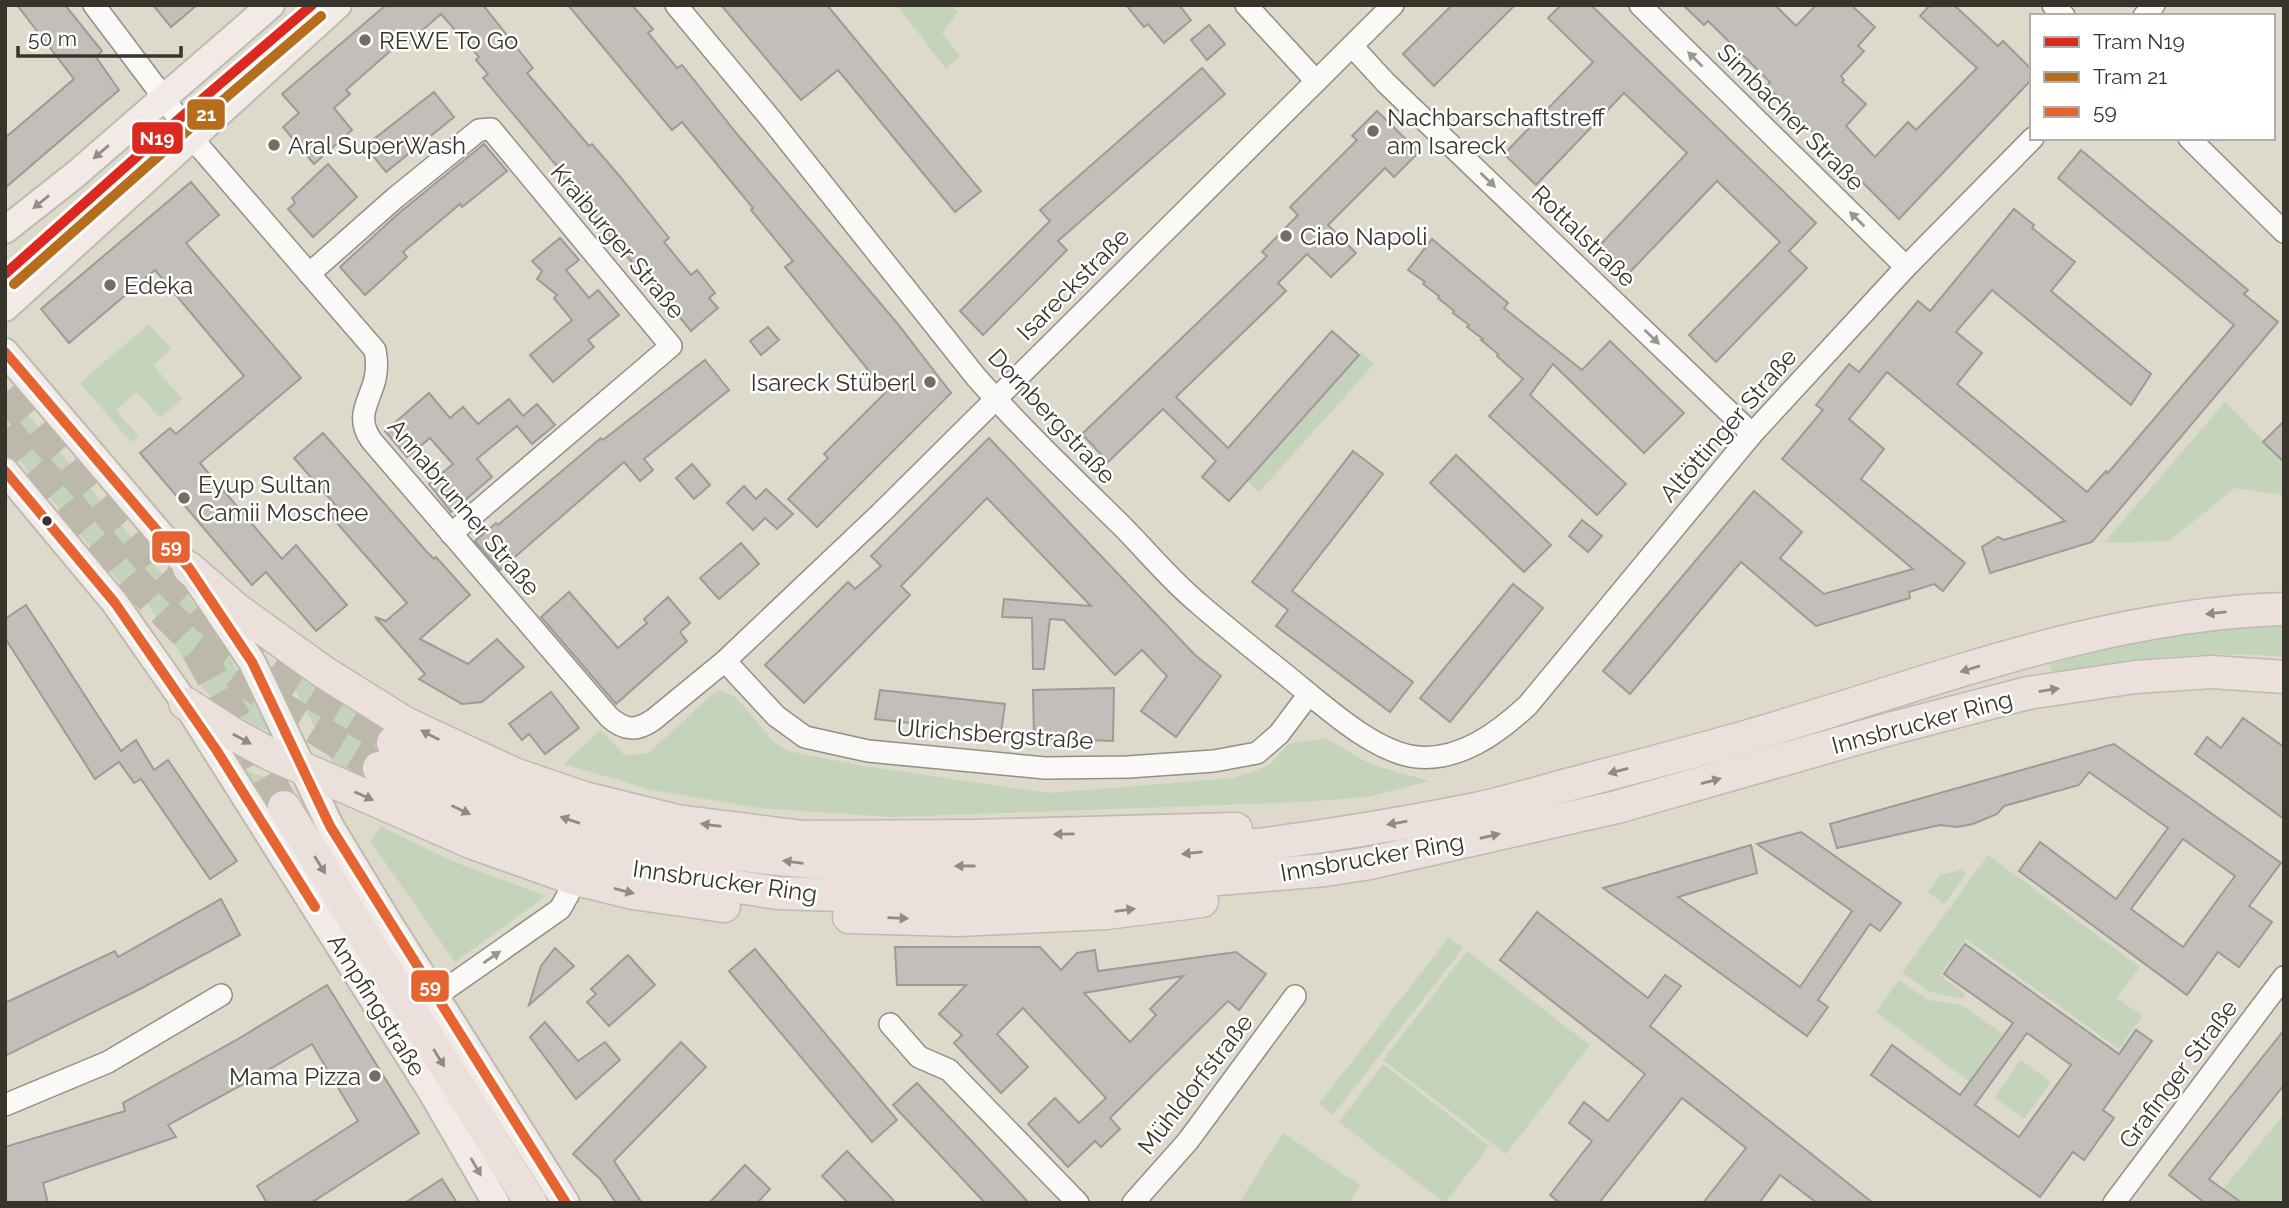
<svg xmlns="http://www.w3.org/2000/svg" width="2289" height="1208" font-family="Raleway,sans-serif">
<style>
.green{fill:#c3d4bb}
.building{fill:#c4beba;stroke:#9f9a97;stroke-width:2;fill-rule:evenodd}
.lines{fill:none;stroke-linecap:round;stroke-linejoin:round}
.highway-tunnel{stroke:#bcb9ab;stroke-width:32;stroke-dasharray:32 16;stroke-linecap:butt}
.minor-casing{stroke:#928f84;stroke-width:24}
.major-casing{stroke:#bcbab3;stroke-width:30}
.highway-casing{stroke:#bcbab3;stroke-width:35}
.minor{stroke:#faf9f7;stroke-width:21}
.major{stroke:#f2eae7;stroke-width:26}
.highway{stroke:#ece0dd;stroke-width:32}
.bus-1-casing{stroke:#fff;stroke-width:16}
.bus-1{stroke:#e66432;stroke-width:10}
.tram-1-casing{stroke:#fff;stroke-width:16}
.tram-2-casing{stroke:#fff;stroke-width:16}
.tram-1{stroke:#dc281e;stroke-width:10}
.tram-2{stroke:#b66e1c;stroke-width:10}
.oneway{fill:#989791}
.oneway2{fill:#949089}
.oneway3{fill:#928a84}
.poi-dot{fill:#716f63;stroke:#fff;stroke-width:2.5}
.bus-dot{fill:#37352b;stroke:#fff;stroke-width:2.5}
.labels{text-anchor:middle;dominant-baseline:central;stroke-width:5;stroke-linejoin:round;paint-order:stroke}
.poi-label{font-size:24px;fill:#37352b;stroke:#fff;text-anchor:start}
.street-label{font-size:24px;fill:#37352b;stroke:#fff}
.line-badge{stroke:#fff;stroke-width:2.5}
.badge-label{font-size:19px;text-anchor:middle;font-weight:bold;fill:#fff}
</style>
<rect width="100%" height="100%" fill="#dddacb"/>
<g class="green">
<path d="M897 5H952L958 12 942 33 960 56 946 69Z"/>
<path d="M149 324 171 349 153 365 182 399 160 418 137 392 116 410 138 436 131 442 80 383Z"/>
<path d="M1361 352 1374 364 1259 492 1247 481Z"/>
<path d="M5 387 163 575 185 591 220 639 269 728 266 730C243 719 220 708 203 688L146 602 119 582 5 442Z"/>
<path d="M2225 402 2284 462V495L2235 488 2169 541 2104 543Z"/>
<path d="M2284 623V657C2203 649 2132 660 2052 672L2048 660 2195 629Z"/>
<path d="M274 648 389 727 361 776 332 761Z"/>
<path d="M720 691 736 697 772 740 788 751 863 766 1048 793 1234 778 1270 765 1288 744 1325 738 1370 764 1429 781 1367 797 1304 802 891 817 760 808 652 790 564 764 601 730 624 755 649 753 710 696Z"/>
<path d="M238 767 283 785 289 793 262 807Z"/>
<path d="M380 826 454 862 546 896 455 962 371 842Z"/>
<path d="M1988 855 2140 967 2117 998 2142 1016 2119 1049 1966 939 1940 975 1965 994 1962 999 1931 992 1902 973Z"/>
<path d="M1961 870 1966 874 1944 904 1928 892 1940 875Z"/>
<path d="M1449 937 1463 948 1333 1115 1319 1104Z"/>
<path d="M1467 951 1590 1045 1506 1154 1383 1060Z"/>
<path d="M1899 980 1928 1000 1961 1005 2003 1034 1969 1081 1876 1012Z"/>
<path d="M2021 1060 2051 1082 2024 1119 1994 1097Z"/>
<path d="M1383 1064 1489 1146 1445 1203 1339 1122Z"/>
<path d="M2284 1114V1196L2278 1203H2212Z"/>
<path d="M1283 1133 1360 1185 1349 1203H1239Z"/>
</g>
<g class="building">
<path d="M17 5H65L102 51 96 57 119 90 5 188V138L74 79Z"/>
<path d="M153 5H197L171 27Z"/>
<path d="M386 5H483L533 68 527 73 589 146 592 144 622 179 669 238 664 242 691 275 697 270 715 293 709 298 718 308 691 331 637 265 635 266 607 233 609 232 559 172 561 171 483 78 488 74 476 60 479 57 441 14 409 42 405 38 346 90 350 94 334 108 352 130 314 164 283 127 299 113 282 94Z"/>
<path d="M568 5H632L653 29 648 33 677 68 682 65 737 134 897 323 951 393 817 527 788 499 828 458 824 454 886 392 785 267 793 261 751 210 753 208 682 122 672 130Z"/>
<path d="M721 5H827L981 191 955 212 838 70 801 100Z"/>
<path d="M1126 5H1179L1191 20 1164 43 1148 24 1144 27Z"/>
<path d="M1452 5H1515L1434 86 1403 54Z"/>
<path d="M1561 5H1591L1816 223 1789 251 1807 268 1716 362 1689 335 1780 242 1717 181 1628 274 1599 246 1687 153 1624 93 1536 185 1504 154 1593 62 1548 18Z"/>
<path d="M1683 5H1775L1796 26 1816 5H1851L1875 27 1858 46 1864 51 1841 76 1844 80 1842 82 1866 104 1846 126 1875 157 1908 122 1916 130 1977 68 1920 16 1930 5H1954L1998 46 2003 41 2032 70V79L1899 219 1767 86 1770 82 1708 21 1704 25Z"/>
<path d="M1209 25 1225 44 1207 60 1191 40Z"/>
<path d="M1202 68 1225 94 1058 241 1067 250 983 335 960 311 1050 221 1040 210Z"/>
<path d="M434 92 454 117 386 172 365 146Z"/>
<path d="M1377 111 1419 152 1394 177 1385 168 1328 225 1356 253 1331 277 1307 254 1278 283 1286 291 1176 397 1228 448 1332 331 1359 355 1229 501 1202 477 1216 461 1163 409 1108 462 1082 434 1267 256 1262 252 1298 215 1290 207 1357 140 1352 136Z"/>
<path d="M484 144 507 171 462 207 460 204 403 252 407 257 365 295 340 267 399 213Z"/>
<path d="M2081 150 2248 290 2244 294 2278 322 2092 542 1990 573 1982 547 1998 537 2004 540 2065 521 1887 372 1849 419 1884 449 1861 479 1965 563 1943 591 1934 584 1909 592 1910 598 1816 626 1741 562 1630 694 1603 671 1754 491 1802 532 1780 558 1824 594 1913 569 1782 459 1823 410 1816 405 1849 364 1859 372 1918 301 1930 311 2014 209 2034 225 2032 228 2075 262 2051 291 2151 374 2131 405 1992 290 1956 332 1982 353 1957 384 2087 492 2106 471 2108 473 2234 325 2058 178Z"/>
<path d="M328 164 357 197 313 237 288 209 295 203 292 198Z"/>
<path d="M191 182 219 215 186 243 301 378 200 463 282 559 296 545 347 605 316 631 266 572 252 585 140 453 170 428 176 434 244 376 155 270 69 343 41 309Z"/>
<path d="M560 238 579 260 566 270 589 298 598 290 619 315 588 340 594 347 553 382 530 355 572 320 554 298 557 295 537 279 542 271 532 261Z"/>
<path d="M1432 239 1508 303 1504 308 1582 370 1610 341 1684 413 1644 453 1553 364 1530 395 1626 484 1597 515 1489 416 1523 379 1497 356 1498 354 1481 340 1483 339 1467 327 1469 325 1453 313 1454 311 1438 298 1439 296 1423 284 1425 282 1408 270Z"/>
<path d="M768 327 779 340 761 355 750 341Z"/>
<path d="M705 360 729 390 644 459 653 470 640 481 624 462 500 570 475 541 496 523 498 525 601 438 603 440Z"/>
<path d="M429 393 450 418 463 407 478 424 509 399 523 416 537 404 555 425 532 444 517 426 477 459 492 477 451 512 429 484 453 464 430 438 407 457 385 431Z"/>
<path d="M2284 421V462L2263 442Z"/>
<path d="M323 433 426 551 434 559 436 557 470 595 420 639 468 664 497 639 524 667 482 702 462 704 419 679 425 674 375 617 386 621 407 603 330 515 338 508 294 458Z"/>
<path d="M989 438 1195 655 1221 676 1176 737 1141 711 1167 676 1142 650 1115 675 1064 620 1050 619 1044 669H1033L1032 618 1002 617 1004 599 1091 606 987 498 901 586 910 595 804 703 765 665 848 582 855 589 881 566 871 556Z"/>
<path d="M1353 451 1383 474 1292 591 1413 682 1390 712 1276 626 1288 610 1252 582Z"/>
<path d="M1456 455 1551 545 1524 572 1430 483Z"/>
<path d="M692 464 710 485 694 499 676 478Z"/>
<path d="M744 486 756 499 766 489 793 514 777 529 765 518 753 530 727 503Z"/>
<path d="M1582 520 1602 536 1588 552 1569 536Z"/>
<path d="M741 543 759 564 719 599 700 578Z"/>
<path d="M1513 584 1543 608 1450 722 1420 698Z"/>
<path d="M569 592 618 648 647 623 644 619 668 597 690 623 680 632 687 641 616 704 541 617Z"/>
<path d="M26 605 121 751 136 740 154 770 168 760 237 861 210 879 141 779 134 783 119 762 95 779 5 638V619Z"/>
<path d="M1114 688 1113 741 1034 738 1033 690Z"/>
<path d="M880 690 1005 704 1001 733 875 719Z"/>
<path d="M551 692 579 728 545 754 529 734 522 740 509 724Z"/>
<path d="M2243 718 2284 747V819L2195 754 2207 737 2221 748Z"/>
<path d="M2114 744 2281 863 2249 906 2272 922 2239 967 2218 952 2187 995 2019 871 2040 842 2116 899 2168 828 2089 772 2079 785 2004 806 1997 814 1973 824 1957 827 1940 825 1837 848 1830 824ZM2183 839 2235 876 2183 947 2131 909Z"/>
<path d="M1801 832 1901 903 1880 931 1870 924 1818 1000 1828 1007 1807 1036 1603 888 1751 845 1757 873 1678 897 1800 987 1852 911 1757 844Z"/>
<path d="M221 899 240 935 140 989 5 1056V1003L115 951 118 957Z"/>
<path d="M1537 912 1648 998 1665 975 1681 986 1650 1026 1873 1203H1817L1780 1175 1759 1203H1703L1746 1148 1682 1098 1599 1203H1560L1550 1195 1592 1141 1569 1123 1584 1102 1608 1121 1645 1074 1500 960Z"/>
<path d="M1965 944 2119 1054 2136 1030 2152 1041 2103 1110 2114 1118 2084 1160 2073 1152 2040 1197 1871 1075 1892 1045 1960 1095 2013 1023 1944 974ZM2027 1033 2071 1065 2019 1137 1975 1105Z"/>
<path d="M895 947H1040L1061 970 1077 953 1095 950 1098 971 1236 952 1266 974 1239 1010 1228 1001 1110 1118 1120 1129 1101 1147 1095 1141 1068 1167 1028 1124 1055 1098 1079 1123 1106 1098 1023 1008 997 1034 1028 1067 1001 1093 954 1043 962 1035 939 1014 966 985H897ZM1183 976 1150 1009 1156 1015 1130 1042 1084 993Z"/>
<path d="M555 948 574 966 529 1005 541 966Z"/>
<path d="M755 949 897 1120 872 1142 729 971Z"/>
<path d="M628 955 655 985 609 1026 587 1002 596 994 591 989Z"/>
<path d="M327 985 419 1133 311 1203H267L257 1186 358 1121 312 1044 260 1075 168 1125 176 1137 43 1183 48 1203H5V1147L125 1111 123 1103 238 1039Z"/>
<path d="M545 1022 578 1061 605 1042 620 1060 576 1099 530 1037Z"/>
<path d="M2284 1030V1085L2209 1179 2242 1203H2205L2169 1175Z"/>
<path d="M681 1042 706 1067 614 1161 642 1203H616L600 1179 573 1154Z"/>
<path d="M917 1083 979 1149 1029 1203H985L893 1105Z"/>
<path d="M847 1151 896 1203H848L822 1176Z"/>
<path d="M745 1165 770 1189 757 1203H709Z"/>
<path d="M442 1179 457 1203H405Z"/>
</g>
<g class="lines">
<g class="highway-tunnel">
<path d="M5 393 155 567 206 617 297 684 393 743"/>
<path d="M5 430 137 584 189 637 282 708 379 768"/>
<path d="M197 650 284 807"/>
</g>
<defs>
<g id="minor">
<path d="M94 5 164 98 191 137 375 350C377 360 377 370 375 379 369 403 355 416 371 440L609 717C625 731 637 731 653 720L725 661 880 514 1393 5"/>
<path d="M676 5 770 118 976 377C1021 428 1071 476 1120 524 1146 550 1170 580 1198 603 1229 630 1261 655 1292 680 1324 706 1375 753 1417 757 1460 761 1498 733 1528 705L1752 434 1906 267 2033 138"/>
<path d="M1246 5 1316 81"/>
<path d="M1640 5 1906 267"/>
<path d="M2053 5 2064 16"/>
<path d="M2144 16 2154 5"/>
<path d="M1352 46 1386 83 1752 434"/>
<path d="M2189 138 2284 232"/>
<path d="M309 274 395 198 479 130 491 129 671 346 451 534"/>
<path d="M725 661 776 716 805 737 868 751 1045 768 1128 767 1214 761 1257 753 1279 734 1309 694"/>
<path d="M436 996 560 909 568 895 572 878"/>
<path d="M890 1024 919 1057 949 1070 1078 1203"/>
<path d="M5 1105 108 1062 221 995"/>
<path d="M1133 1203 1188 1141 1295 996"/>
<path d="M2114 1203 2284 977"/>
</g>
<g id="major">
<path d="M5 230 76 174 271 5"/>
<path d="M5 308 338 5"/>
<path d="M5 352 189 568 252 662 330 826 387 920 566 1203"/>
<path d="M5 471 115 603 192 713 431 1091 496 1203"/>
</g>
<g id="highway">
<path d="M189 568 236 609 322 671 405 723 514 774 584 798 677 821 803 837 974 836 1236 829"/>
<path d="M185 703 233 734 268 753 473 843 572 878 633 893 724 906"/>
<path d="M393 743C481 788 569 825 666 846 688 850 711 852 734 854 802 863 869 866 938 866 1117 866 1295 845 1471 810 1506 803 1540 792 1575 783 1628 769 1682 755 1735 740 1915 689 2095 614 2284 609"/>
<path d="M379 768 467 813 548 845 615 866 656 874 778 893 868 896 1055 893 1325 870 1370 863 1617 807 1897 727 2028 693 2135 677 2212 672 2284 677"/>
<path d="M284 807 531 1203"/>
<path d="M849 917 957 920 1106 913 1202 901"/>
</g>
</defs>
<use href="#minor" class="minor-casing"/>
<use href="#major" class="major-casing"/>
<use href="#highway" class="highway-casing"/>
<use href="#minor" class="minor"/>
<use href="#major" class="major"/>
<use href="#highway" class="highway"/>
<defs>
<g id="bus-1">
<path d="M5 352 189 568 252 662 330 826 566 1203"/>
<path d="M5 471 115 603 217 751 315 907"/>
</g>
</defs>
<use href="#bus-1" class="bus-1-casing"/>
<use href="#bus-1" class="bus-1"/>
<defs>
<path id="tram-1" d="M5 274 179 119 312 5"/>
<path id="tram-2" d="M14 284 188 130 321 16"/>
</defs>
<use href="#tram-1" class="tram-1-casing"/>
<use href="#tram-2" class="tram-2-casing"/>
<use href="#tram-1" class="tram-1"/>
<use href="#tram-2" class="tram-2"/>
</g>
<defs><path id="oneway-solid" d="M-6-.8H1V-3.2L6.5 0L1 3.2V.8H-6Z" transform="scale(1.75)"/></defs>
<g class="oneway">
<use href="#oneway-solid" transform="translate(1695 59) rotate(-135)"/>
<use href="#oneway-solid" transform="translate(1488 180) rotate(44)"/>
<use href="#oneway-solid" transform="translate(1857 219) rotate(-135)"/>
<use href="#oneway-solid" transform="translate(1652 337) rotate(44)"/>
<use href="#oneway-solid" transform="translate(492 957) rotate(-35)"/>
</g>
<g class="oneway2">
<use href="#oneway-solid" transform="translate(101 152) rotate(139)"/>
<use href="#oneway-solid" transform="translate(41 202) rotate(141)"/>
<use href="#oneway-solid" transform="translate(476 1167) rotate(60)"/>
</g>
<g class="oneway3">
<use href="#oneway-solid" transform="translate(2216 613) rotate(174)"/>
<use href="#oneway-solid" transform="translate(1970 669) rotate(163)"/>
<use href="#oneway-solid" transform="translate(2049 690) rotate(-9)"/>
<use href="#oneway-solid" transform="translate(430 735) rotate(-153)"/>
<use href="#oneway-solid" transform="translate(242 739) rotate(29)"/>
<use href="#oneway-solid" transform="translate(1618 771) rotate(165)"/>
<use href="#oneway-solid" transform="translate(1711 781) rotate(-15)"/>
<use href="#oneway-solid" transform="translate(364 796) rotate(24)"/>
<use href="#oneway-solid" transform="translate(461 810) rotate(25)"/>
<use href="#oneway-solid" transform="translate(570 820) rotate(-161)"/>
<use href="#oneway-solid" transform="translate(1397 823) rotate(170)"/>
<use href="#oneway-solid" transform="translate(711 825) rotate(-173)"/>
<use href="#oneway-solid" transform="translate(1064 834) rotate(179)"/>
<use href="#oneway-solid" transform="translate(1490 836) rotate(-13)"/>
<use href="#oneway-solid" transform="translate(1192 853) rotate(174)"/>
<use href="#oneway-solid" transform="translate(793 862) rotate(-173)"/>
<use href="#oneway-solid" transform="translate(320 865) rotate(58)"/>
<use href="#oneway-solid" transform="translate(965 866) rotate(180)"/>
<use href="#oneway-solid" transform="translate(624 891) rotate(14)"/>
<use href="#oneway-solid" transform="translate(1125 910) rotate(-7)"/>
<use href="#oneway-solid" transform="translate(898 918) rotate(2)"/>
<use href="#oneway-solid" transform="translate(439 1058) rotate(58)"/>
</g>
<g class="poi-dot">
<circle cx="365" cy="40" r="7"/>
<circle cx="1373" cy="131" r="7"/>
<circle cx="274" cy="145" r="7"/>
<circle cx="1286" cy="236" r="7"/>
<circle cx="110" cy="285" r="7"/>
<circle cx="930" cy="382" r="7"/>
<circle cx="184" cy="498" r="7"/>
<circle cx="375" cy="1076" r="7"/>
</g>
<circle class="bus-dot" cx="47" cy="521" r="6"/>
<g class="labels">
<g class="poi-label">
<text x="379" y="40">REWE To Go</text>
<text x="1387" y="117">Nachbarschaftstreff<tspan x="1387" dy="28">am Isareck</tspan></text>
<text x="288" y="145">Aral SuperWash</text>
<text x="1300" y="236">Ciao Napoli</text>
<text x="124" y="285">Edeka</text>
<text x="916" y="382" text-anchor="end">Isareck Stüberl</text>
<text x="198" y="484">Eyup Sultan<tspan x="198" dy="28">Camii Moschee</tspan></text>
<text x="361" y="1076" text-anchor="end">Mama Pizza</text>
</g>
<g class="street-label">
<text transform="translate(1791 117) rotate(45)">Simbacher Straße</text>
<text transform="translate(1584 236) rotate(44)">Rottalstraße</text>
<text transform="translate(618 241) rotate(50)">Kraiburger Straße</text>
<text transform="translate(1073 284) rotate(-45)">Isareckstraße</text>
<text transform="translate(1052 416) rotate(47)">Dornbergstraße</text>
<text transform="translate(1728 425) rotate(-49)">Altöttinger Straße</text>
<text transform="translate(464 507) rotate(50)">Annabrunner Straße</text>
<text transform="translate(1922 722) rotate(-15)">Innsbrucker Ring</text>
<text transform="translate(995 734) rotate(4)">Ulrichsbergstraße</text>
<text transform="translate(1372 857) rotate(-10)">Innsbrucker Ring</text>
<text transform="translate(725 881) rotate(8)">Innsbrucker Ring</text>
<text transform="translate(377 1005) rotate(58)">Ampfingstraße</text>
<text transform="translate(2178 1074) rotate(-53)">Grafinger Straße</text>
<text transform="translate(1195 1084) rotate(-52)">Mühldorfstraße</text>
</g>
</g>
<g class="line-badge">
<rect x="186" y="98" width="40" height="33" rx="7" fill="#b66e1c"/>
<rect x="131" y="121" width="53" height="34" rx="7" fill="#dc281e"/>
<rect x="151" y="530" width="40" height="34" rx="7" fill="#e66432"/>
<rect x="410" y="969" width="40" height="34" rx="7" fill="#e66432"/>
</g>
<g class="badge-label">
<text x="206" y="121">21</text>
<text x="157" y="145">N19</text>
<text x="171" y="553">59</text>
<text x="430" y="993">59</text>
</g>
<rect width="2289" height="1208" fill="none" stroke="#37352b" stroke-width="14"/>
<rect x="2030" y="14" width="245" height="126" fill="#ffffff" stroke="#afaeaa" stroke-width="2"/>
<rect x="2044" y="37" width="35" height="10" fill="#dc281e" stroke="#afaeaa" stroke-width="2"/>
<text x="2093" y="49" font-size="21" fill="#37352b">Tram N19</text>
<rect x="2044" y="72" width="35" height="10" fill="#b66e1c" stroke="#afaeaa" stroke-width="2"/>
<text x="2093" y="84" font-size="21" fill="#37352b">Tram 21</text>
<rect x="2044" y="107" width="35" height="10" fill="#e66432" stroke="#afaeaa" stroke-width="2"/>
<text x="2093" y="119" font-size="21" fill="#37352b">59</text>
<path d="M18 46v10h163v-10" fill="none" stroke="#37352b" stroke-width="3.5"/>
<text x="28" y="46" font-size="21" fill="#37352b" stroke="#ffffff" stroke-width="5" paint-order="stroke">50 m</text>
</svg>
